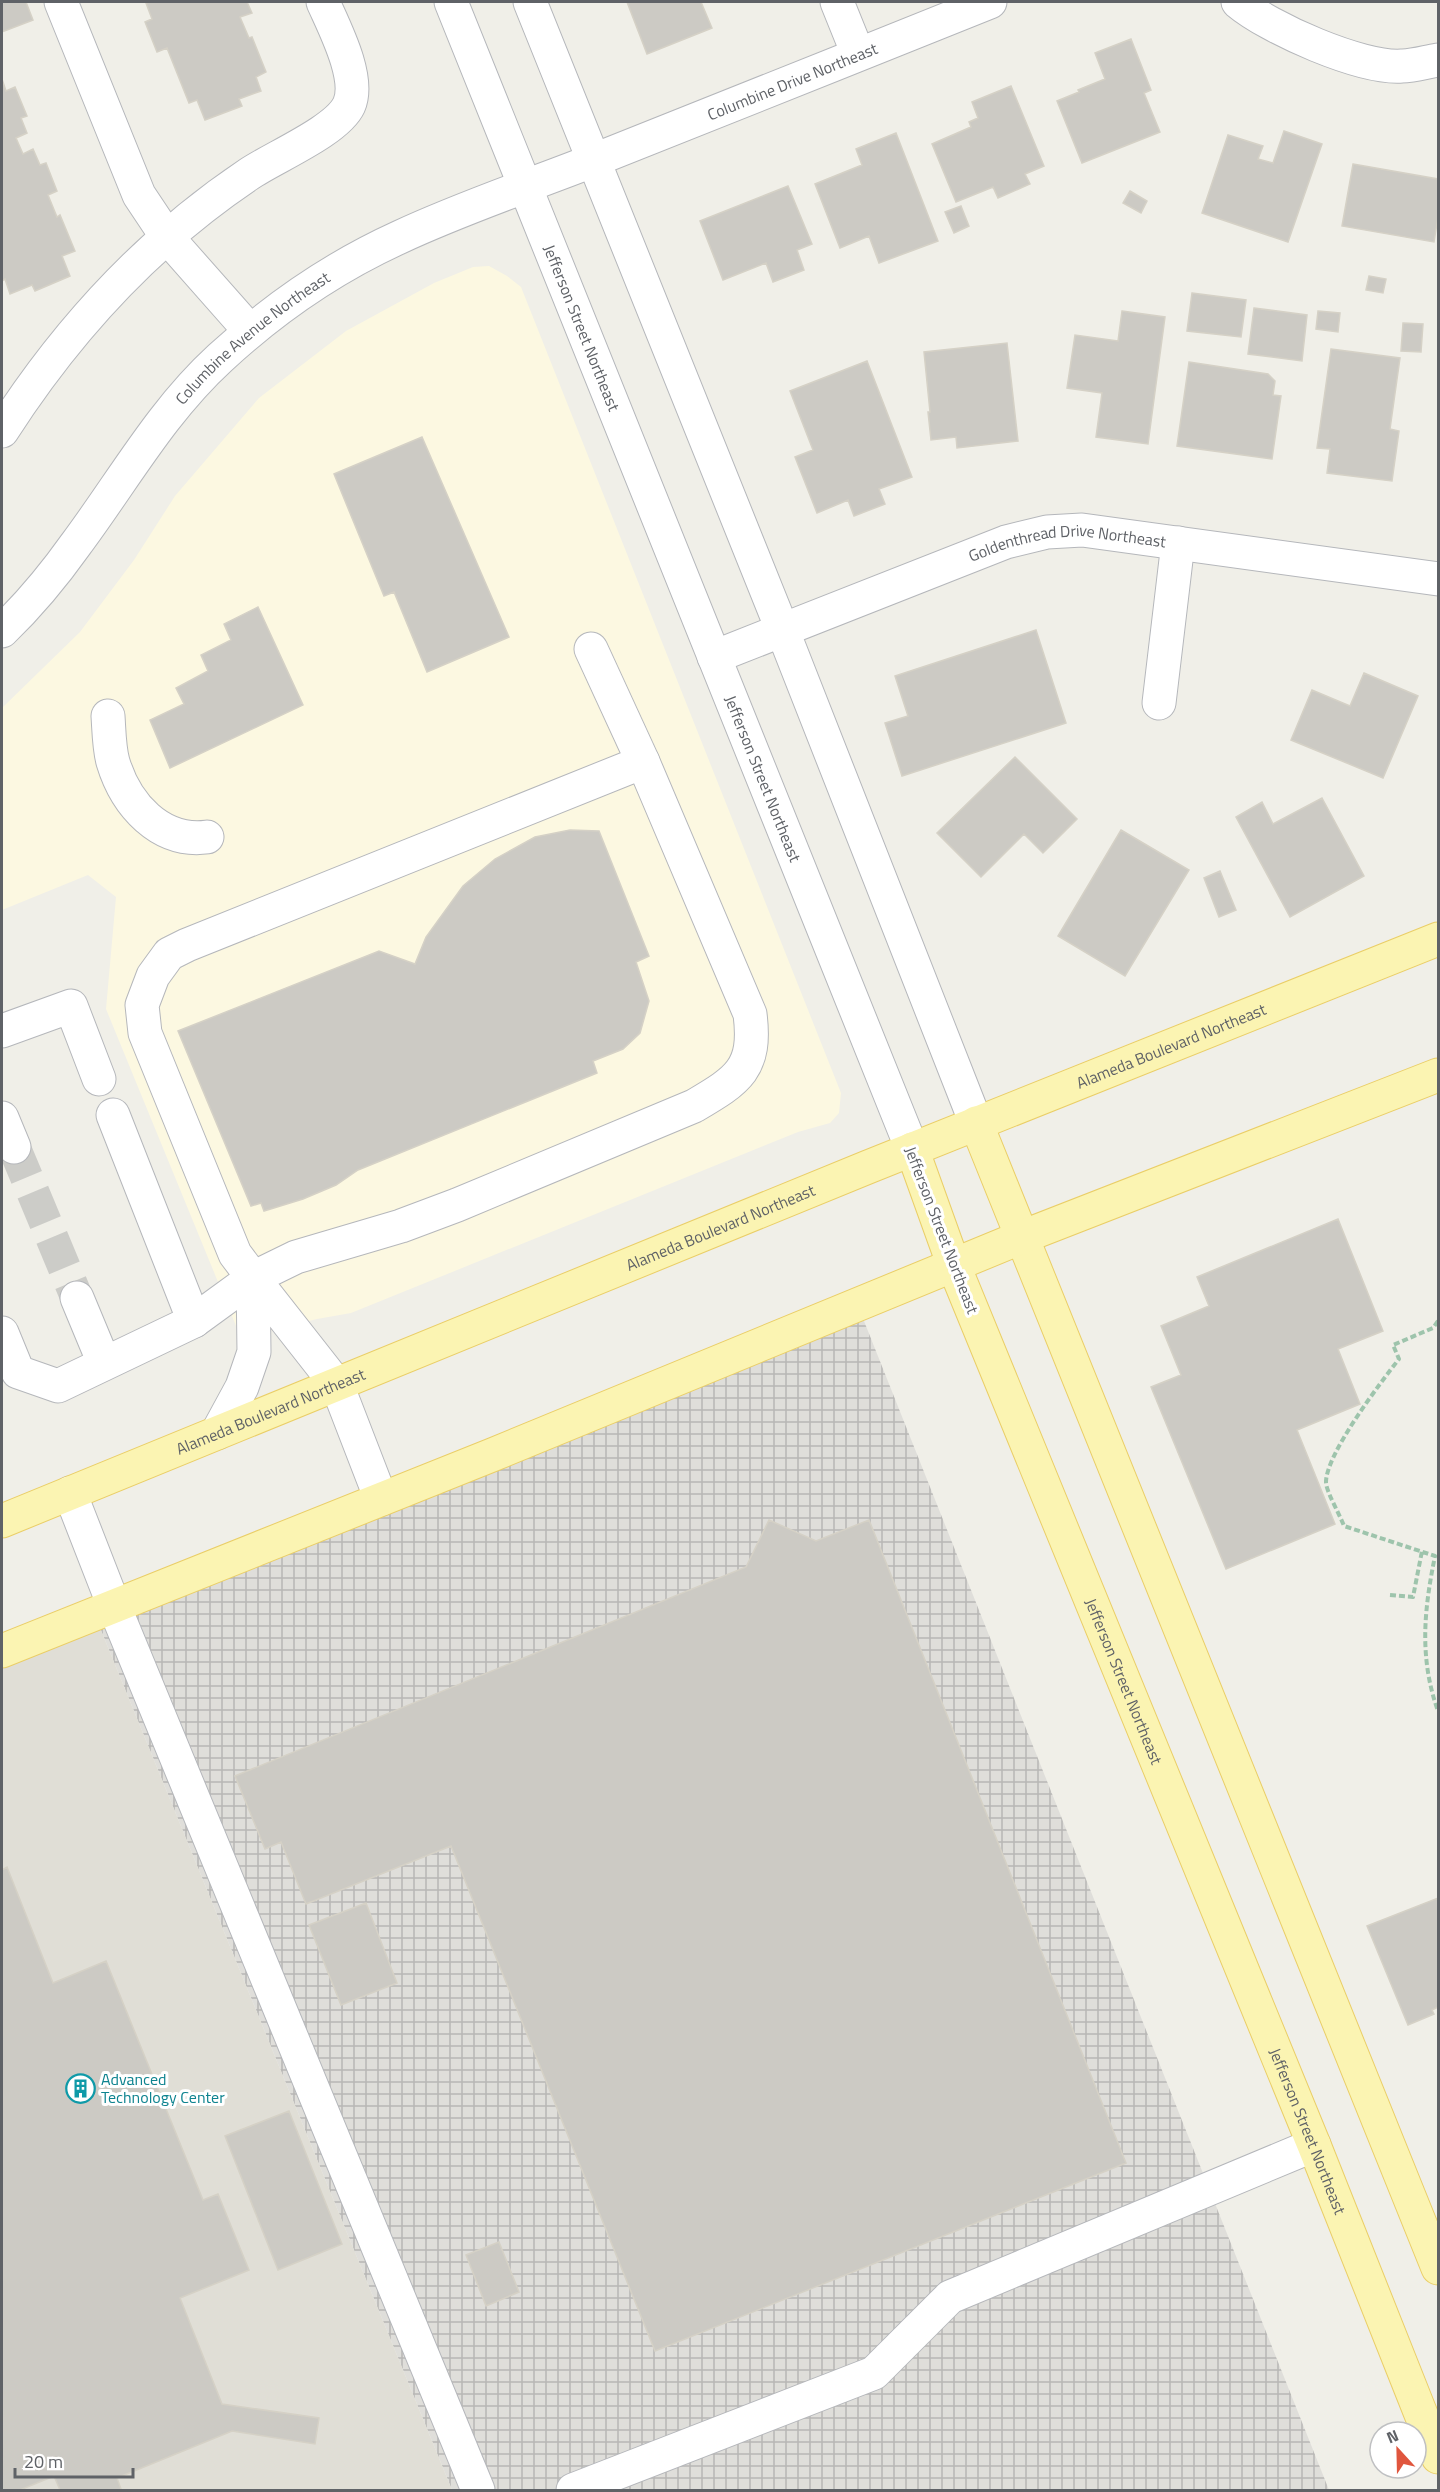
<svg xmlns="http://www.w3.org/2000/svg" width="1440" height="2492" font-family="'Titillium Web',sans-serif">
<style>
.commercial{fill:#fcf8e1}
.industrial{fill:url(#industrial-grid)}
.education{fill:#e0ded6}
.building{fill:#cccac4;stroke:#d5d1c6;stroke-width:1.5}
.lines{fill:none;stroke-linecap:round;stroke-linejoin:round}
.minor-tunnel{stroke:#ccccc8;stroke-width:33;stroke-dasharray:33 16;stroke-linecap:butt}
.minor-casing{stroke:#b5b7bb;stroke-width:35}
.major-casing{stroke:#eace67;stroke-width:35}
.path{stroke:#9ec4ac;stroke-width:4;stroke-dasharray:6 3;stroke-linecap:butt}
.minor{stroke:#fff;stroke-width:33}
.major{stroke:#fbf4b2;stroke-width:33}
.labels{text-anchor:middle;dominant-baseline:central;stroke-width:6;stroke-linejoin:round;paint-order:stroke}
.street-label{font-size:16px;fill:#5f6267;stroke:#fff}
.culture-label{font-size:16px;fill:#0d838f;stroke:#fff;text-anchor:start}
</style>
<defs>
<pattern id="industrial-grid" width="8" height="8" patternUnits="userSpaceOnUse" patternTransform="scale(1.5)"><rect width="8" height="8" fill="#dfdeda"/><path d="M0 4h8M4 0v8" fill="none" stroke="#b8b7b5"/></pattern>
</defs>
<rect width="100%" height="100%" fill="#f0efe8"/>
<path class="commercial" d="M489 266 507 276 521 287 841 1093 839 1113 830 1123 798 1132 351 1313 317 1319 241 1338 106 1009 116 897 88 875 2 910V708L80 632 134 560 175 496 259 398 346 331 434 283 473 267Z"/>
<path class="industrial" d="M860 1311 1329 2490H452L98 1623Z"/>
<path class="education" d="M98 1623 452 2490H2V1661Z"/>
<path class="building" d="M2 2H26L33 20 2 32Z
M150 2H247L252 13 240 17 249 38 252 37 266 72 256 77 261 91 239 99 242 106 205 120 197 100 189 103 167 48 157 52 145 22 152 19 146 3Z
M627 2H701L712 28 647 54Z
M1131 39 1151 90 1144 93 1160 132 1082 163 1057 101 1079 92 1078 90 1105 79 1095 53Z
M2 79 6 91 15 87 27 116 21 118 27 133 16 138 23 154 33 149 40 165 46 163 57 191 48 195 57 217 60 215 75 251 62 256 70 276 35 291 32 285 10 294 5 279 2 281Z
M1011 86 1044 166 1025 174 1030 184 998 198 993 187 956 202 932 144 971 127 969 122 978 118 972 102Z
M1284 131 1322 144 1288 242 1202 213 1228 135 1263 146 1258 159 1273 163Z
M896 133 938 241 879 263 869 236 840 248 815 184 862 165 856 149Z
M1353 164 1438 179V217L1434 242 1342 226Z
M788 186 812 244 797 250 804 270 773 282 766 263 723 280 700 221Z
M1130 191 1147 201 1141 213 1123 203Z
M961 206 969 226 954 233 945 212Z
M1369 276 1386 279 1383 293 1366 290Z
M1192 293 1246 300 1241 337 1187 331Z
M1254 308 1307 315 1302 361 1248 354Z
M1122 311 1165 317 1148 444 1096 437 1102 393 1067 388 1075 335 1118 341Z
M1318 311 1340 313 1338 332 1316 329Z
M1403 323 1423 324 1421 352 1401 351Z
M1007 343 1018 441 957 448 956 437 931 440 928 412H930L924 352Z
M1331 349 1400 358 1390 429 1399 431 1392 481 1327 473 1330 449 1317 448Z
M867 361 912 477 879 489 885 504 854 516 848 500 817 513 795 457 813 450 790 391Z
M1189 362 1268 374 1275 381 1273 395 1281 396 1272 459 1177 446Z
M422 437 509 637 427 672 394 592 384 596 334 474Z
M258 607 303 705 170 768 150 720 184 704 176 688 208 671 201 655 231 640 224 624Z
M1036 630 1066 723 902 776 885 723 908 716 895 676Z
M1364 673 1418 696 1383 778 1291 740 1312 690 1350 706Z
M1015 757 1077 819 1043 853 1024 834 981 877 937 833Z
M1322 798 1364 876 1290 917 1236 817 1262 802 1273 824Z
M570 830 599 831 649 956 636 962 649 1001 640 1033 623 1049 593 1061 597 1073 358 1170 336 1185 303 1199 264 1211 261 1203 251 1206 178 1031 379 951 415 964 426 937 463 886 495 859 535 837Z
M1121 830 1189 870 1125 976 1058 936Z
M1220 871 1236 910 1219 917 1204 878Z
M1338 1219 1383 1331 1338 1349 1360 1404 1297 1430 1335 1524 1226 1569 1151 1387 1181 1375 1161 1326 1209 1306 1197 1277Z
M769 1520 816 1541 869 1520 1126 2163 655 2351 451 1846 306 1904 281 1842 265 1849 235 1776 746 1567Z
M7 1867 53 1983 106 1961 203 2200 218 2194 249 2270 180 2298 222 2404 319 2418 315 2444 232 2431 117 2478 121 2489 118 2490H60L54 2476 20 2490H2V1870Z
M1438 1898V2007L1432 2010 1434 2014 1408 2025 1367 1926Z
M366 1903 397 1983 341 2005 309 1925Z
M289 2111 342 2244 278 2270 225 2136Z
M499 2242 519 2292 486 2306 466 2255Z"/>
<g class="lines">
<path class="minor-tunnel" d="M14 1147 77 1298"/>
<defs>
<g id="minor">
<path d="M61 2 139 195 167 237 250 331"/>
<path id="s1" d="M451 2 912 1149"/>
<path d="M530 2 782 629 976 1123"/>
<path d="M837 2 858 54"/>
<path d="M1238 2C1269 28 1361 69 1402 66 1414 66 1426 62 1438 60"/>
<path d="M2 431C67 330 149 241 249 174 274 157 337 131 349 105 361 78 334 27 323 2"/>
<path id="s2" d="M2 631C29 605 54 575 76 544 123 481 161 412 220 358 273 309 334 267 400 237 464 207 531 185 597 159 728 108 859 54 990 2"/>
<path d="M591 649 643 762"/>
<path id="s3" d="M714 657 1006 542 1047 532 1082 530 1438 579"/>
<path d="M1159 703 1178 543"/>
<path d="M108 716C109 730 109 748 113 762 126 805 160 843 207 837"/>
<path d="M2 1031 71 1006 99 1079"/>
<path d="M113 1115 194 1321"/>
<path d="M2 1118 14 1147"/>
<path d="M77 1298 104 1363"/>
<path d="M2 1333 18 1372 58 1386 194 1321 253 1278"/>
<path d="M217 1433 242 1387 254 1352 253 1278 235 1254 145 1033 142 1005 153 976 169 954 187 945 643 762 750 1014C757 1069 738 1080 694 1106L457 1205 401 1226 296 1257 253 1278 337 1385 381 1499"/>
<path d="M70 1493 114 1606 478 2490"/>
<path d="M573 2490 874 2373 950 2297 1314 2145"/>
</g>
<g id="major">
<path d="M976 1123 1438 2268"/>
<path id="s4" d="M912 1149 954 1266 1314 2145 1438 2457"/>
<path id="s5" d="M2 1521 868 1167 1438 939"/>
<path d="M2 1651 492 1455 1022 1237 1438 1075"/>
</g>
</defs>
<use href="#minor" class="minor-casing"/>
<use href="#major" class="major-casing"/>
<path class="path" d="M1438 1321 1433 1328 1393 1345 1399 1359C1381 1382 1325 1455 1326 1483 1327 1493 1340 1515 1344 1526L1435 1556C1424 1610 1419 1658 1438 1711
M1390 1595 1413 1597 1422 1551"/>
<use href="#minor" class="minor"/>
<use href="#major" class="major"/>
</g>
<defs>
<symbol id="building-ring" viewBox="-11 -11 22 22"><circle r="9.5" fill="#fff" stroke="#0f9aa8" stroke-width="1.5"/><path d="M-4-6H4V6H1V3H-1V6H-4ZM-2.5-4.3h1.7v1.8h-1.7ZM.8-4.3h1.7v1.8H.8ZM-2.5-1h1.7V.8h-1.7ZM.8-1h1.7V.8H.8Z" fill="#0f9aa8"/></symbol>
</defs>
<g fill-rule="evenodd">
<use href="#building-ring" x="64" y="2072" width="33" height="33"/>
</g>
<g class="labels">
<g class="street-label">
<text stroke="none"><textPath href="#s2" startOffset="990">Columbine Drive Northeast</textPath></text>
<text stroke="none"><textPath href="#s1" startOffset="351">Jefferson Street Northeast</textPath></text>
<text stroke="none"><textPath href="#s2" startOffset="388">Columbine Avenue Northeast</textPath></text>
<text stroke="none"><textPath href="#s3" startOffset="375">Goldenthread Drive Northeast</textPath></text>
<text stroke="none"><textPath href="#s1" startOffset="837">Jefferson Street Northeast</textPath></text>
<text stroke="none"><textPath href="#s5" startOffset="1262">Alameda Boulevard Northeast</textPath></text>
<text stroke="none"><textPath href="#s5" startOffset="776">Alameda Boulevard Northeast</textPath></text>
<text transform="translate(942 1230) rotate(69)">Jefferson Street Northeast</text>
<text stroke="none"><textPath href="#s5" startOffset="290">Alameda Boulevard Northeast</textPath></text>
<text stroke="none"><textPath href="#s4" startOffset="573">Jefferson Street Northeast</textPath></text>
<text stroke="none"><textPath href="#s4" startOffset="1059">Jefferson Street Northeast</textPath></text>
</g>
<g class="culture-label">
<text x="101" y="2079">Advanced<tspan x="101" dy="18">Technology Center</tspan></text>
</g>
</g>
<rect width="1440" height="2492" fill="none" stroke="#5f6267" stroke-width="6"/>
<g transform="translate(1398 2450) rotate(338)"><circle r="28" fill="#ffffff" stroke="#bfc0c2" stroke-width="1.5"/>
<path d="M0-4.5L10 22L0 15L-10 22Z" fill="#e0563e"/>
<text y="-9" font-size="16" font-weight="bold" text-anchor="middle" fill="#5f6267">N</text>
</g>
<path d="M15 2468v9h118v-9" fill="none" stroke="#5f6267" stroke-width="3"/>
<text x="24" y="2468" font-size="18" fill="#5f6267" stroke="#ffffff" stroke-width="4.5" paint-order="stroke">20 m</text>
</svg>
